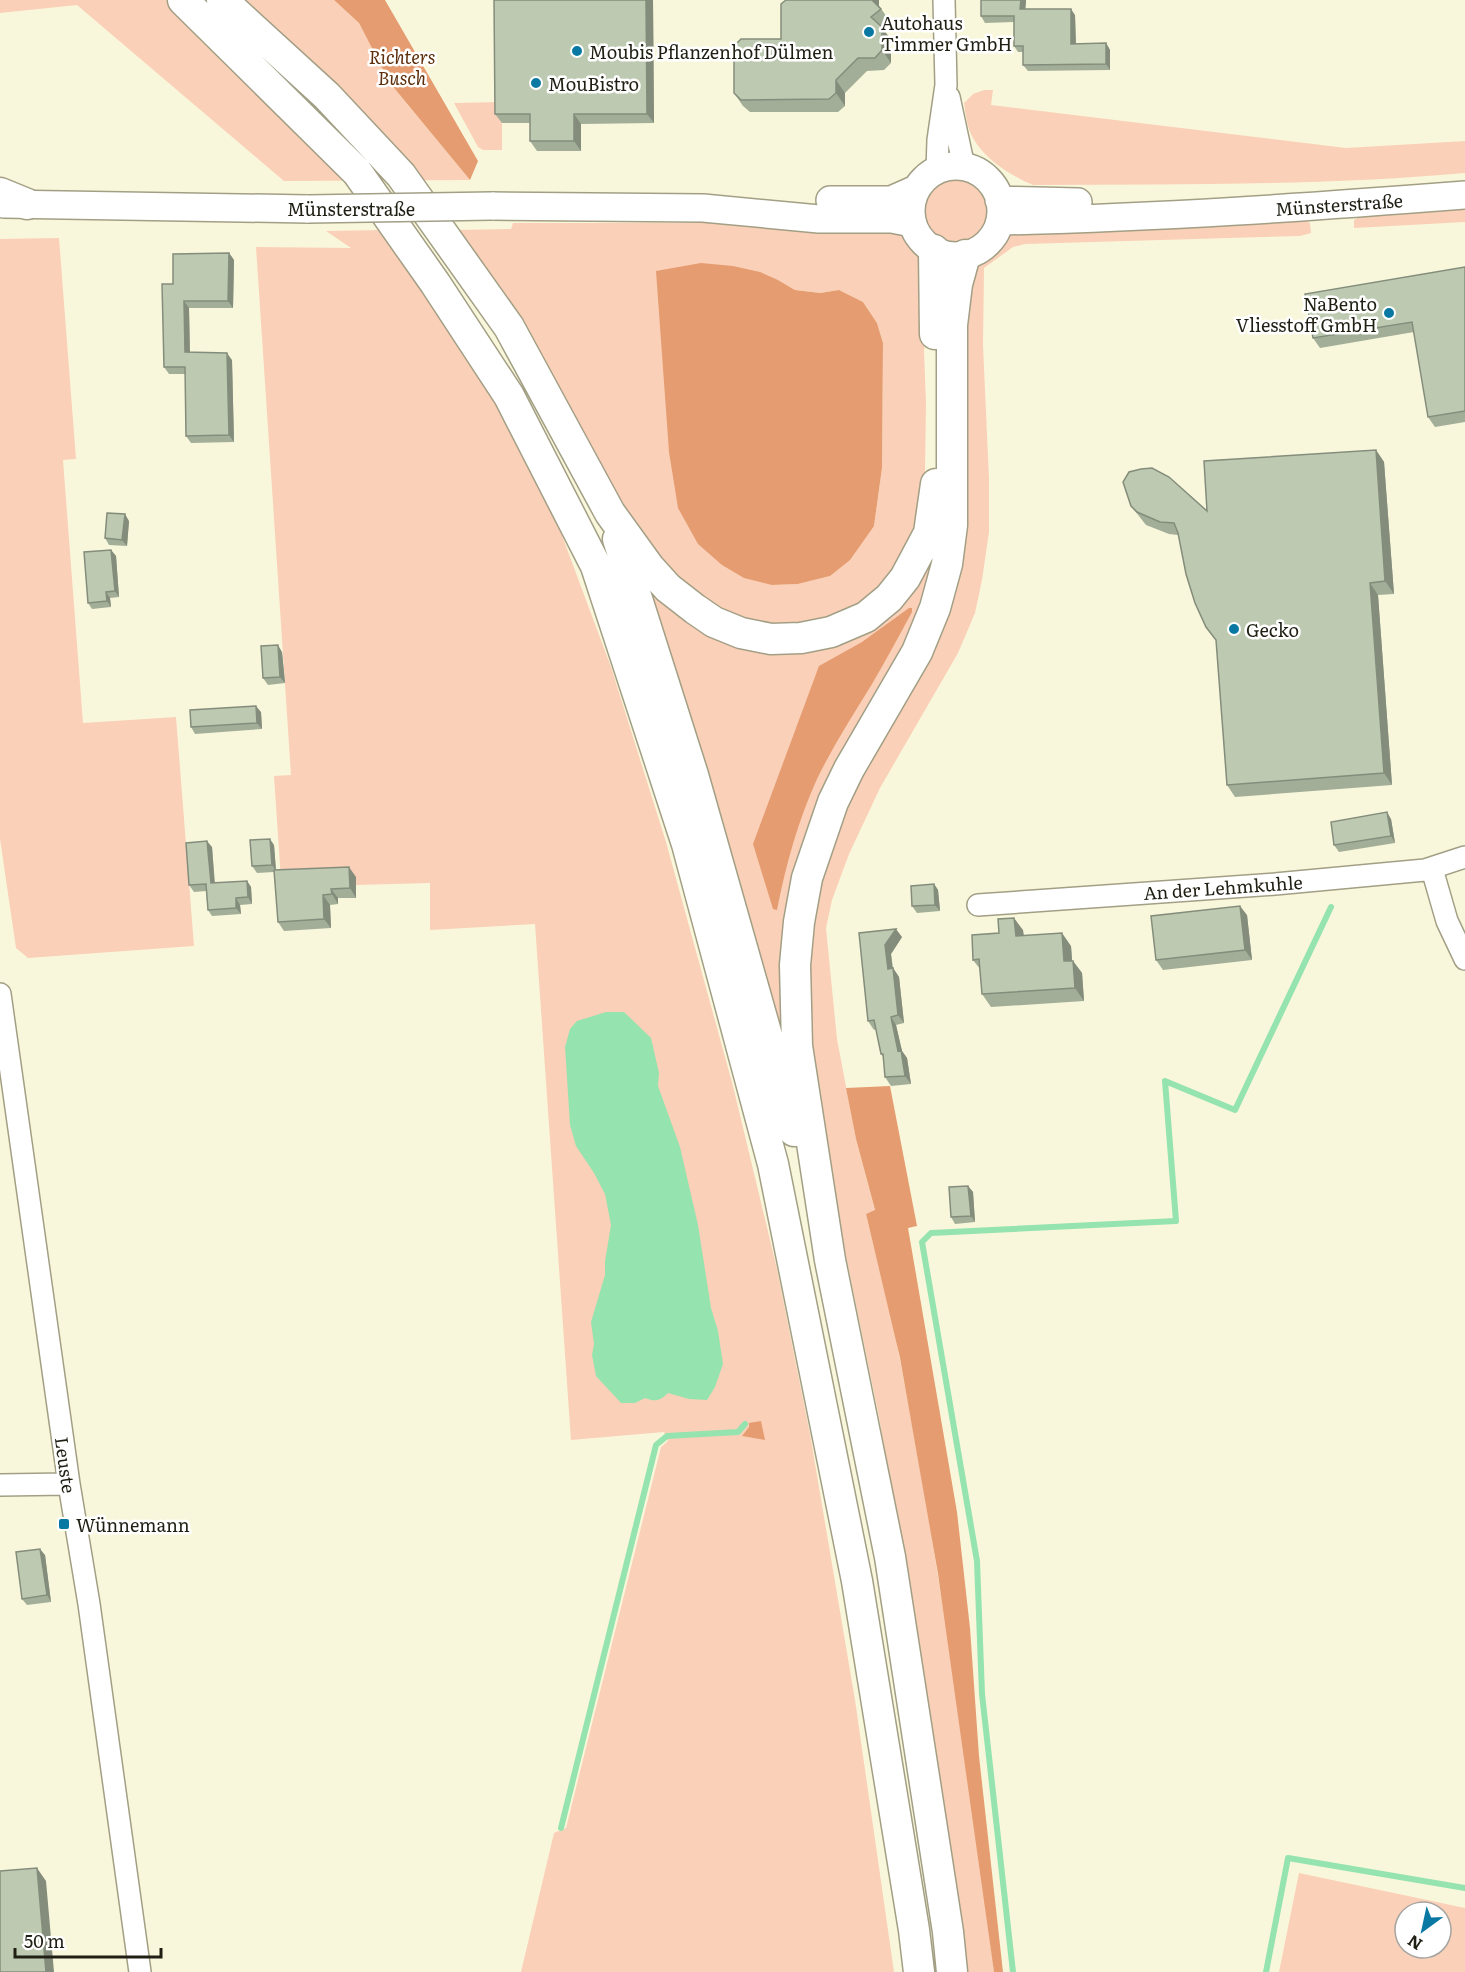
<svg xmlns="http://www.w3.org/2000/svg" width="1465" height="1972" font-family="Literata,serif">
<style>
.green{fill:#fad0b8;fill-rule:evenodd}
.forest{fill:#e59c70}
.water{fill:#95e3af}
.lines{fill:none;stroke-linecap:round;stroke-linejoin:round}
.stream{stroke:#95e3af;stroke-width:6}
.minor-casing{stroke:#a29f85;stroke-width:24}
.major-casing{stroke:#a29f85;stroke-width:30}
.highway-casing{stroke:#a29f85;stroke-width:33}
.minor{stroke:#fff;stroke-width:21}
.major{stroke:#fff;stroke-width:27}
.highway{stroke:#fff;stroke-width:30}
.major-bridge-casing{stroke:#a29f85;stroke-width:30;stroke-linecap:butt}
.major-bridge{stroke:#fff;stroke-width:27}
.wall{fill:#a3ae98}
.shaded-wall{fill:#848d7c}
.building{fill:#bdcab1;stroke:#848d7c;stroke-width:1.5}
.poi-dot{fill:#0979a3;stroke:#fff;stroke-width:2}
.labels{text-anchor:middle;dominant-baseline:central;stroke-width:5;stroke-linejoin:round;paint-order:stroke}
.poi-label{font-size:18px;fill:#201f14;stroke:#fff;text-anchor:start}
.park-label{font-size:18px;font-style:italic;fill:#5d2e0c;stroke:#fff}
.street-label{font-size:18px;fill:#201f14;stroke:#fff}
</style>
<rect width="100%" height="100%" fill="#f9f7db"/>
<path class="green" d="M0 0H334L359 23 390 83 470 180 284 181 77 5 0 13Z
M984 90H993L991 105 1346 148 1465 141V173C1321 186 1177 184 1033 185 1007 174 976 154 968 126 966 119 965 110 964 103L973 94Z
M502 102V150H483L478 147 454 103Z
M923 212a32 32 0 1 1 64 0a32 32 0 1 1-64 0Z
M1465 206V222L1354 228V220L1363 215Z
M1303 219 1310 223 1311 233 1300 236 1025 244 1013 247 984 268 983 345 989 479V532L982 580 975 613 958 653 880 788 849 854 832 900 826 928 837 1039 856 1139 875 1211 866 1214C877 1263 891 1311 900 1360 939 1563 968 1767 994 1972H965L919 1653 879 1417 818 1120 805 973 828 841 920 666 975 259 990 249 1007 233Z
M513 223H711L800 231 888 232 907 235 923 257 929 328 924 350 926 404 925 472 920 521 902 566 860 608 802 629 731 620 656 563 455 230 511 229ZM778 280 795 290 820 293 839 290 863 302 877 323 883 343 882 468 874 526 830 576 798 584 772 585Z
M384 230 476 363 551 506 611 667 666 842 733 1086 777 1269 810 1434 855 1700 894 1972H521L554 1833 566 1828 661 1447 668 1441 664 1432 571 1440 535 924 430 930V883L356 885V877L281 880 274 776 291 775 256 247 351 248 326 231Z
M59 238 76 459 63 460 83 723 176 717 194 946 28 958 16 948 0 839V239Z
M937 534 923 614 839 765 786 1047 641 572 665 596 826 641Z
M1299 1873 1465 1908V1972H1279ZM1405 1912H1441V1948H1405Z"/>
<path class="forest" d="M334 0H385L478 161 470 180 390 83 359 23Z
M701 263 733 266 760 272 778 280 795 290 820 293 839 290 863 302 877 323 883 343 882 468 874 526 850 560 830 576 798 584 772 585 744 578 722 565 698 544 678 508 669 452 656 271Z
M909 608H912V612C899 636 886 660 872 684 853 715 833 746 817 779 798 821 786 864 777 910L773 909 753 844 819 666 862 642Z
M890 1086 917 1226 908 1228 957 1512 970 1628 979 1756 1003 1972H994L938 1574 900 1358 866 1214 875 1210 856 1139 846 1088Z
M761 1421 765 1440 742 1436 749 1427V1423Z"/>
<path class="water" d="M606 1012H624L651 1038 659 1073 658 1086 680 1147 698 1225 711 1308 718 1331 723 1364 715 1387 707 1400 689 1399 668 1393C660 1401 656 1402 645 1398L635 1403H621L596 1376 592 1355 594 1344 591 1322 605 1275V1261L611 1225 605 1194 594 1173 576 1146 570 1125 565 1047 570 1029 577 1021Z"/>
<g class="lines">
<path class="stream" d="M561 1828 656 1445 667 1436 738 1432 745 1424
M1013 1972 982 1694 977 1561 922 1242 931 1233 1176 1221 1165 1081 1235 1110 1331 907
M1266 1972 1288 1858 1465 1888"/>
<defs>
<path id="minor" d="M949 97 964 167
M937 170 938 140 946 85 944 0
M1432 869 1447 921 1465 959
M978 905 1275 884 1425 870 1465 857
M0 994 69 1484 89 1604 140 1972
M0 1485 69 1484"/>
<path id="major" d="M911 211a45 45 0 1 1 90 0a45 45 0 1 1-90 0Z
M830 200H891L916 189
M999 200 1078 202
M4 204 308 209
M492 206 703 208 819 219H892L912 223
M1000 221C1155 218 1310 207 1465 195"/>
<path id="highway" d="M183 0 357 172 435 283 509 396 596 566 687 844 773 1164 857 1581 914 1930 919 1972
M222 0 327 96 401 175 509 327 610 513 649 567 668 588 695 609 714 622 741 633 771 639 801 638 831 632 866 617 889 598 905 578 929 533 936 484
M0 193 27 204
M934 250 935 334
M618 539 693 775 794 1131
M952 1972 948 1932 890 1557 830 1260 797 1046 795 965 799 922 807 878 833 802 849 769 917 652 935 608 947 564 952 525V325L957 284 965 255"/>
</defs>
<use href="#minor" class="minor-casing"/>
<use href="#major" class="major-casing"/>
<use href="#highway" class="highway-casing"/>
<use href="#minor" class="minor"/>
<use href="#major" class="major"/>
<use href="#highway" class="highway"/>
<defs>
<path id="major-bridge" d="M308 209 492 206"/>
</defs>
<use href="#major-bridge" class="major-bridge-casing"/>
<use href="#major-bridge" class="major-bridge"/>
</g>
<path class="wall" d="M494 0H653L654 123 581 124V151H537L530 141V123H502L495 114Z
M981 0H1026L1025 9 1075 15 1076 44 1106 43 1110 50V70L1028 71 1023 65V52H1018L1014 46V22L985 23 981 16Z
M879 6 890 21 882 28 891 40V63L884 70 867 71 845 93V106L838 112H750L743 106 734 93 781 39Z
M229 253 234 260 233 308H189L190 353 232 360 234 442 191 443 186 436 185 374H169L164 367 173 284Z
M1465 267V422L1435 427 1428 417 1414 332 1320 348 1313 338Z
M1376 450 1384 462 1394 594 1378 595 1392 785 1235 797 1227 785 1217 641 1206 627 1178 535 1169 534 1146 525 1131 506 1207 511Z
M129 521 127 546 109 545 105 538Z
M111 550 116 556 119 597 110 598 111 607 92 609 88 603Z
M282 652 285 683 268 685 263 678Z
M261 712 262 729 195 734 191 727Z
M1391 819 1395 843 1339 852 1334 845Z
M274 845 276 870 356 877V898H338V904L330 905 331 928 284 931 278 922 274 872 257 873 252 866Z
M212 847 215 883 247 881 251 887 252 904 240 905 241 914 212 916 208 910 206 891 194 892 189 885Z
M934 884 938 890 940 911 917 913 912 906Z
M1247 915 1252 960 1163 970 1156 960Z
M1023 930 1024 935 1071 946 1072 961H1073L1082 973 1084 1001 991 1007 982 994 980 969 973 960Z
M859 933 902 937 891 954 893 968 899 977 904 1023 896 1025 902 1051 907 1058 911 1084 891 1086 885 1077 884 1058 881 1054 876 1029 874 1030 868 1021Z
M968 1186 973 1192 975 1222 955 1224 951 1217Z
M45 1555 51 1602 27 1605 22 1599Z"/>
<path class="shaded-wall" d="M646 0H653L654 123 647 114Z
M871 0H879V10Z
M1021 0H1026L1025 16 1020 9Z
M1071 9 1075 15 1076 50 1071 44Z
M882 27 891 40V63L882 50Z
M1106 43 1110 50V70L1106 64Z
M836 80 845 93V106L836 93Z
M574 114 581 124V151L574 141Z
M229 253 234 260 233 308 228 301Z
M184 301 189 308 190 360 185 352Z
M227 353 232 360 234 442 229 435Z
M1376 450 1384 462 1394 594 1385 581Z
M125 514 129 521 127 546 122 540Z
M111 550 116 556 119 597 115 591Z
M1370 583 1378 595 1392 785 1384 773Z
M106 592 110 598 111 607 107 601Z
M278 645 282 652 285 683 280 677Z
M256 706 261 712 262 729 257 723Z
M1387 812 1391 819 1395 843 1391 836Z
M270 839 274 845 276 871 272 865Z
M207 841 212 847 215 890 211 883Z
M349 867 356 877V898L350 888Z
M247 881 251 887 252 904 248 897Z
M934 884 938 890 940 911 935 905Z
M331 889 338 898V904L332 894Z
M323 895 330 905 331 928 324 919Z
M236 898 240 905 241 914 236 908Z
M1240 906 1247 915 1252 960 1245 950Z
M1014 918 1023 930 1024 949 1016 936Z
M896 929 902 937 891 954 893 973V968L899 977 904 1023 898 1015 888 969 885 945Z
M1062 933 1071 946 1073 974 1064 961Z
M1073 961 1082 973 1084 1001 1075 988Z
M891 1017 896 1025 902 1051 907 1058 911 1084 905 1076 898 1051Z
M968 1186 973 1192 975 1222 971 1216Z
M40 1549 45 1555 51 1602 47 1595Z
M37 1868 46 1881 54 1972H46Z"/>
<path class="building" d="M494 0H646L647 114H574V141H530V114H495Z
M786 0H872L881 9 871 17 882 27V50L875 58H858L836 80V93L829 99 741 100 734 93V46L741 39H781V4Z
M981 0H1021L1020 9H1071V44L1106 43V64L1023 65V46H1014V16H981Z
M229 253 228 301H184L185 352 227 353 229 435 186 436 185 367H164L162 284H173V254Z
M1465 267V411L1428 417 1412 322 1313 338 1305 294Z
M1376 450 1385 581 1370 583 1384 773 1227 785 1216 640 1206 627 1195 603 1186 574 1178 533 1174 523 1160 522 1137 512 1131 506 1123 482 1129 472 1141 469 1152 468 1169 477 1207 511 1204 461Z
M107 513 125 514 122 540 105 538Z
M111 550 115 591 106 592 107 601 88 603 84 552Z
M278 645 280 677 263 678 261 646Z
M256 706 257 723 191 727 190 710Z
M1387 812 1391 836 1334 845 1331 822Z
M270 839 272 865 252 866 250 840Z
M207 841 211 883 247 881 248 897 236 898V908L208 910 206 884 189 885 186 843Z
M349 867 350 888 331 889 332 894 323 895 324 919 278 922 274 870Z
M934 884 935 905 912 906 911 886Z
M1240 906 1245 950 1156 960 1151 916Z
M1014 918 1016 936 1062 933 1064 961H1073L1075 988 982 994 979 959 973 960 972 935 999 933 998 919Z
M896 929 885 945 888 969 893 968 898 1015 891 1017 898 1051 901 1050 905 1076 885 1077 883 1054H881L874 1020 868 1021 859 933Z
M968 1186 971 1216 951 1217 949 1187Z
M40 1549 47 1595 22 1599 16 1552Z
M37 1868 46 1972H0V1871Z"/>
<g class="poi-dot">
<circle cx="869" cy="32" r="6"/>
<circle cx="577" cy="51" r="6"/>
<circle cx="536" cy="83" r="6"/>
<circle cx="1389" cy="313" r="6"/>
<circle cx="1234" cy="629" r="6"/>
<rect x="58" y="1518" width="12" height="12" rx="3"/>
</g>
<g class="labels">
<g class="poi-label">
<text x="881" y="22">Autohaus<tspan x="881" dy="21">Timmer GmbH</tspan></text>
<text x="589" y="51">Moubis Pflanzenhof Dülmen</text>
<text x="548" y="83">MouBistro</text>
<text x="1377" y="303" text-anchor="end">NaBento<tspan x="1377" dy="21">Vliesstoff GmbH</tspan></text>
<text x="1246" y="629">Gecko</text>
<text x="76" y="1524">Wünnemann</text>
</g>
<g class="park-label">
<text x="402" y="56">Richters<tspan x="402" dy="21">Busch</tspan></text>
</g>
<g class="street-label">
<text transform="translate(1339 204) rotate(-4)">Münsterstraße</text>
<text x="351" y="208">Münsterstraße</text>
<text transform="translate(1223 887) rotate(-4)">An der Lehmkuhle</text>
<text transform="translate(66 1465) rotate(82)">Leuste</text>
</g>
</g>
<g transform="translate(1423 1930) rotate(213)"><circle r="28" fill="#ffffff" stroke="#a6a5a1" stroke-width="1.5"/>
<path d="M0-4.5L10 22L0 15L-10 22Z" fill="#0979a3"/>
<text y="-9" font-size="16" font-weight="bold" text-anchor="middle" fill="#201f14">N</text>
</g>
<path d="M15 1948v9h146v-9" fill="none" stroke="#201f14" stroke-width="3"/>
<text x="24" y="1948" font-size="18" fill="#201f14" stroke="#ffffff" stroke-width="4.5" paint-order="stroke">50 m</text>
</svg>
